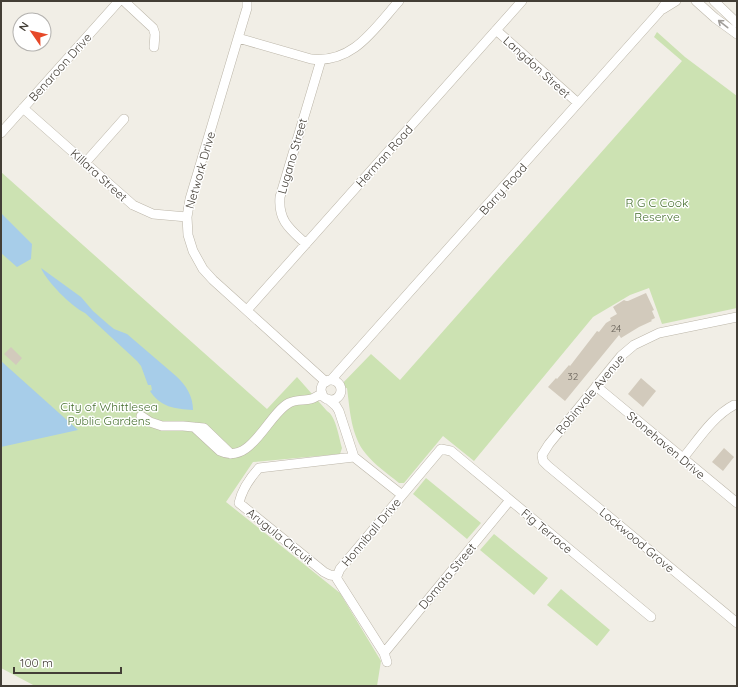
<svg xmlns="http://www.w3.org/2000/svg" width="738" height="687" font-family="Quicksand,sans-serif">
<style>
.green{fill:#cce2b2}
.water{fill:#a7cde9}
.building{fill:#d2cabc}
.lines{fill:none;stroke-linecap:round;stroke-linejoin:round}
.minor-casing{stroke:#bcb6a9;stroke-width:10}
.minor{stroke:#fff;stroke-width:9}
.oneway{stroke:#a19e9a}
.labels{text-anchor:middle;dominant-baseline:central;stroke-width:3;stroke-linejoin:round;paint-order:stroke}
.number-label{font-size:10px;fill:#676158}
.street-label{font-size:12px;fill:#433e36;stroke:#fff}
.park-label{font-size:12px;fill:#466f2f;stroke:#fff}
</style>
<rect width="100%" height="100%" fill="#f1eee6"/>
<path class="green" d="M657 32 685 57 737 96V308L662 324 649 288 630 295 593 317 474 461 443 436 404 483H399C388 474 375 465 366 454 351 436 350 411 347 388L337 389 371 354 400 380 682 61 654 37Z
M1 172 267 409 297 377 327 411C336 416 339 438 342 448L340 454 253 462 226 502 340 593 381 661 377 686H35L1 668Z
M426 478 481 523 467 539 413 494Z
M494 534 548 578 534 595 480 550Z
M561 589 610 630 597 646 547 605Z"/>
<path class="water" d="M1 213 32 244 31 259 17 267 1 253Z
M41 268 81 297 93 311 109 325 114 329 127 334 176 376C186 385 193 396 193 410 175 409 160 407 150 391L152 390 151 385H148L141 366 137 361 85 313C71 306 47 282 41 268Z
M1 361 78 430 1 447Z"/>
<path class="building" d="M646 293 654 310 652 311 655 318 651 320 652 321 639 327 621 338 619 335 565 401 548 387 556 378 557 379 569 365 570 366 597 331 599 332 606 323 611 320 610 318 617 314 613 307 624 300 626 301H628Z
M11 347 22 358 16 365 4 354Z
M641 378 656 391 643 407 628 394Z
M724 448 734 457 723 471 712 462Z"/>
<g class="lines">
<defs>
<path id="minor" d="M124 1 153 28 155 34 154 47
M247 1V8L238 38 190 199 187 217 188 235 193 251 203 269 213 280 326 382
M696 1 715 18 737 34
M714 1 737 23
M663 9 676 1
M496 30 578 103
M238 38 311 59C353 64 374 29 399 1
M23 108 133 205 153 214 187 217
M1 133 119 1
M85 163 124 119
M306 244C290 229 278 221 280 197L321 60
M247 310 522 1
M737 317 659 333 634 345 621 356 549 444 542 455 543 461 548 466 737 623
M331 380 661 10 667 1
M321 390a10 10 0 1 1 20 0a10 10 0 1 1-20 0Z
M596 386 737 503
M328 399 336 406 339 411 354 457 402 495
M141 416 150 422 162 426H183L204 428 231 454
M194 427 220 451C251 466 267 415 289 403 296 399 304 401 311 399 315 398 319 395 322 393
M683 458C698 440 713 416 734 405
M337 576 330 575 324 572 239 503C242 489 249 479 259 468L354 457
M384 653 510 500
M387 662 384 653 337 579V576L340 569 441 449 451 451 651 617"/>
</defs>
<use href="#minor" class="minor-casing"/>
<use href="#minor" class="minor"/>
</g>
<defs><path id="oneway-shaft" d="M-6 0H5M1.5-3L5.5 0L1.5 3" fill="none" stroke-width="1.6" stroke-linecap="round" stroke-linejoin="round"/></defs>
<use class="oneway" href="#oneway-shaft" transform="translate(723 24) rotate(-142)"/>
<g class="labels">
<g class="number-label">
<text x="616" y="328">24</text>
<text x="573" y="376">32</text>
</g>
<g class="street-label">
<text transform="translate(60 67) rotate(-48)">Benaroon Drive</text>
<text transform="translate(537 67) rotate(42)">Langdon Street</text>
<text transform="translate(292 156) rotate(-74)">Lugano Street</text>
<text transform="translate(384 156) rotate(-48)">Herman Road</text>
<text transform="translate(200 170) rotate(-74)">Network Drive</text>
<text transform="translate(99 175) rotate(42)">Killara Street</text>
<text transform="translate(503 189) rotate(-48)">Barry Road</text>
<text transform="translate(590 394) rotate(-50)">Robinvale Avenue</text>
<text transform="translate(666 445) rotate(40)">Stonehaven Drive</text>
<text transform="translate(547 531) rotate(40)">Fig Terrace</text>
<text transform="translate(371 532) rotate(-50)">Honniball Drive</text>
<text transform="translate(280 536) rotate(39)">Arugula Circuit</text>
<text transform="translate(637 540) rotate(40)">Lockwood Grove</text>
<text transform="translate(447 576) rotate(-50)">Domata Street</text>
</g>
<g class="park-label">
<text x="657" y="202">R G C Cook<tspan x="657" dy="14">Reserve</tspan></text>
<text x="109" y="406">City of Whittlesea<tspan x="109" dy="14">Public Gardens</tspan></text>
</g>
</g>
<rect width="738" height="687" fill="none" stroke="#433e36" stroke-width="4"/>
<g transform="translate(32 32) rotate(304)"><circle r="19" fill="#ffffff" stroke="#b4b2af"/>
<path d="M0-3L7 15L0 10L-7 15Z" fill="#e64828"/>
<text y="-6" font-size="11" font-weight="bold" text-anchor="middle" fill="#433e36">N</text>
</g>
<path d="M14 667v6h107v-6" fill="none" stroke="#433e36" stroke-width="2"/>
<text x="20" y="667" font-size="12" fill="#433e36" stroke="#ffffff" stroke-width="3" paint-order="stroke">100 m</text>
</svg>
